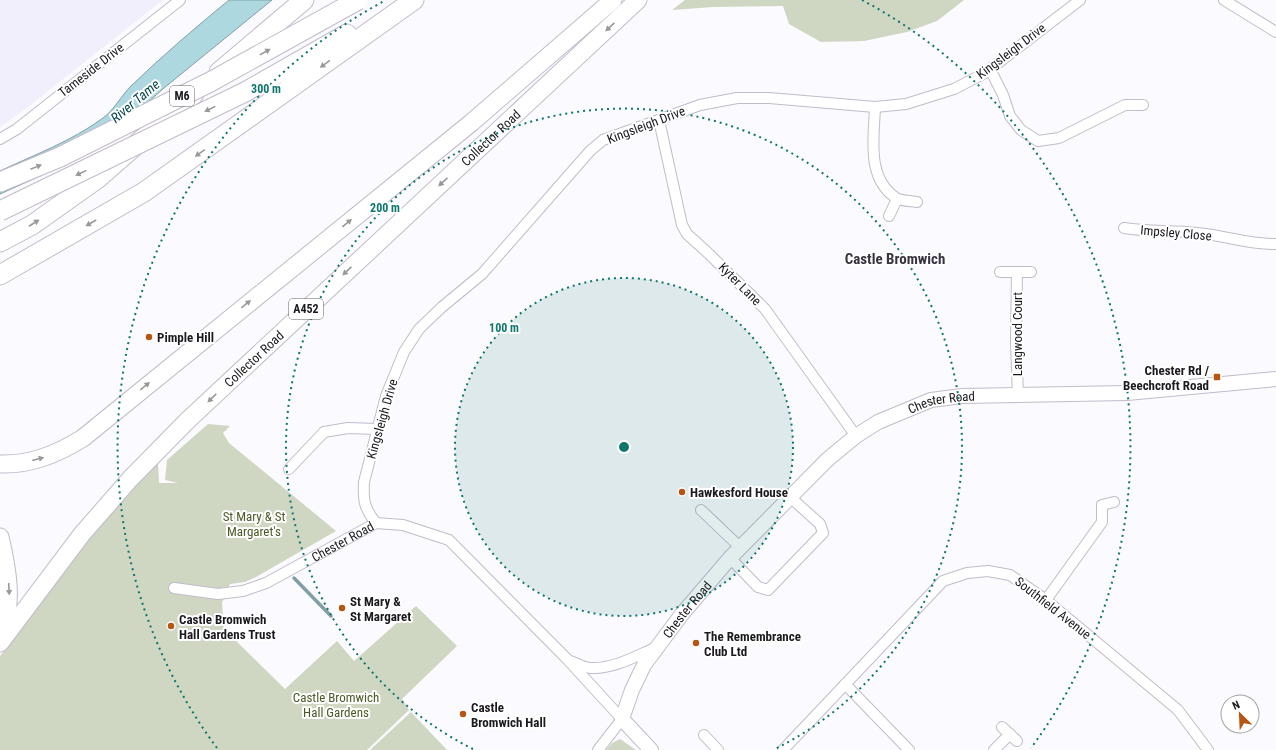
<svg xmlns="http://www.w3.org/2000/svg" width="1276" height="750" font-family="'Roboto Condensed',sans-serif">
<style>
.industrial{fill:#f2effc}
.green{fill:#cfd6c2}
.water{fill:#add8e0;stroke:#829fa6}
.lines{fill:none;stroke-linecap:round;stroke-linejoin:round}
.stream{stroke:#829fa6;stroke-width:3.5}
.minor-casing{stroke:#c2bbcc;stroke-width:12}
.secondary-casing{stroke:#c2bbcc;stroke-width:16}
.trunk-casing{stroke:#c2bbcc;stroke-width:19}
.motorway-casing{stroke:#c2bbcc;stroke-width:21}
.minor{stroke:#fff;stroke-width:10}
.secondary{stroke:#fff;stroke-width:14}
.trunk{stroke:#fff;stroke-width:17}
.motorway{stroke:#fff;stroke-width:19}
.motorway-bridge-casing{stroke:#c2bbcc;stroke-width:21;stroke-linecap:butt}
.motorway-bridge{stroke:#fff;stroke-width:19}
.oneway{fill:#99989a}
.ring{fill:none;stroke:#0f766e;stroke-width:2;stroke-dasharray:2 4}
.poi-dot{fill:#b75613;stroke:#fff;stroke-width:1.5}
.labels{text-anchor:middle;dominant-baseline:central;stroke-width:4;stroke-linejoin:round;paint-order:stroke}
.shield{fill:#fff;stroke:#605e62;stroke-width:1}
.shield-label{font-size:12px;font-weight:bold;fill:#1c191f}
.street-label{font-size:13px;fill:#1c191f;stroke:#fff}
.poi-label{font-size:13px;font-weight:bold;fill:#1c191f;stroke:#fff;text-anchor:start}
.park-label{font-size:13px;fill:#4b5927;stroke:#fff}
.water-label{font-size:14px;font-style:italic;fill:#064751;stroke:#fff}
.quarter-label{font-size:15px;font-weight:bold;fill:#3a3442;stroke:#fff}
.centre{fill:#0f766e;stroke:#fff;stroke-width:2}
.ring-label{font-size:12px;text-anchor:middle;font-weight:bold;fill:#0f766e;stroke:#fff;stroke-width:4;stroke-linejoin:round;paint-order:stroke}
</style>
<rect width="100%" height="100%" fill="#fbfafe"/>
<path class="industrial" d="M0 0H163L28 107 0 127Z"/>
<path class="green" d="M685 0H964L937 21 907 32 864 41 821 42 789 24 783 6 713 7 672 10Z
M208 424 230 426 223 433 229 443 336 531 256 577 245 582 230 584 222 603 224 629 285 689 337 641 354 661 416 606 457 646 402 699 409 710 367 750H0V656L110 510 158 462 159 483H178L165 480 167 460Z
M411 712 447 750H370Z
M620 739 636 750H606L612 743Z"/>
<path class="water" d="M229 0H272L164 88 104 141 40 176 0 194V171C34 155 72 141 103 118 114 110 121 96 131 86 162 56 195 28 229 0Z"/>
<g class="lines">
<path class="stream" d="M294 578 331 616"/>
<defs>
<g id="minor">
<path d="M1224 0 1276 32"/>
<path d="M990 69 1003 95 1010 116 1021 130 1038 141 1059 138 1125 105H1143"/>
<path d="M875 107C874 137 866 178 896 198 901 201 911 201 917 202"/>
<path d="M659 120 682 225 687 234 708 253 765 309 856 436"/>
<path d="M0 139 17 129 180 0"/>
<path d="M889 216 897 199"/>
<path d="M1124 228C1149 232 1173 230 1197 233 1224 235 1249 245 1276 244"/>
<path d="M1000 272H1031"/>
<path d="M1017 272 1016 342 1018 396"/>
<path d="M289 469 324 432 348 428 377 429"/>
<path d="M701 510 741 548"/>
<path d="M376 523C364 508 363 500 364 482L386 396 404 352 419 329 442 307 482 274 590 151 603 140 700 105 737 98H769L875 107 906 104 954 89 985 73 1080 0"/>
<path d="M730 558 758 587 768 590 823 533 820 524 790 497"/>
<path id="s1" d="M174 588 218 594 243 591 266 583 376 523 403 525 449 540 568 660 622 719 598 750"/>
<path d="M1046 600 1102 522V505L1114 502"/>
<path d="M570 661C576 663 584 668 591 668 614 669 636 656 657 647"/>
<path d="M845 684 909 750"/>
<path d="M1002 727 1017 741"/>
<path d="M704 735 718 750"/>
<path d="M783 750 943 581 967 573 988 571 1010 575 1046 600 1178 710 1208 750"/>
<path d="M994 750 1010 734"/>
</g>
<g id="secondary">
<path id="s2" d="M651 750 622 719 632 690 644 665 682 614 730 558 828 459 856 436 878 422 931 400 962 396 1127 393 1276 379"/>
</g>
<g id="trunk">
<path d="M0 464C31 465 57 454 83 438L471 123 613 0"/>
<path d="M0 537C8 571 13 601 2 635"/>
<path id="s3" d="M0 643 82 534 130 479 188 420 638 0"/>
</g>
<path id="motorway" d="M219 72 304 0
M245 92 347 34
M0 242 32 225 97 179 194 94
M0 275 144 192 414 0"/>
</defs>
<use href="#minor" class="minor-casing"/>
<use href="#secondary" class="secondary-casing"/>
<use href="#trunk" class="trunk-casing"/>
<use href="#motorway" class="motorway-casing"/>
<use href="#minor" class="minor"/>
<use href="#secondary" class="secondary"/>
<use href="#trunk" class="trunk"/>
<use href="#motorway" class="motorway"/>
<defs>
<path id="motorway-bridge" d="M0 182 60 157 212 81 358 0
M0 211 245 92"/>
</defs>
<use href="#motorway-bridge" class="motorway-bridge-casing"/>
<use href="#motorway-bridge" class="motorway-bridge"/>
</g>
<defs><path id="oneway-solid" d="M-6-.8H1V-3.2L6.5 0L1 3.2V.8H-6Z"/></defs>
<g class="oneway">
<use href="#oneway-solid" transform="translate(610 27) rotate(137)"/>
<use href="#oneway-solid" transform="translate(265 52) rotate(-29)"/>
<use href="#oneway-solid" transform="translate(325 64) rotate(144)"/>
<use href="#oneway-solid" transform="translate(210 109) rotate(154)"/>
<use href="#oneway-solid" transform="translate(200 153) rotate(145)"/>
<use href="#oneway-solid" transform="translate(36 167) rotate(-22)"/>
<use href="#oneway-solid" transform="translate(81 173) rotate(154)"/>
<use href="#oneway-solid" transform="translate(443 182) rotate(137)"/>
<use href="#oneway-solid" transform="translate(34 223) rotate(-33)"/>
<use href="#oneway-solid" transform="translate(91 223) rotate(150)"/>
<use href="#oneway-solid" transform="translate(347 223) rotate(-39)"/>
<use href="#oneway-solid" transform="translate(347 271) rotate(137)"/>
<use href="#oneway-solid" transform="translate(246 304) rotate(-39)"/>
<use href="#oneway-solid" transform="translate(145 386) rotate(-39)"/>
<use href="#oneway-solid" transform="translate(212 398) rotate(136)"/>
<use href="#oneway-solid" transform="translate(38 459) rotate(-15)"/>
<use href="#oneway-solid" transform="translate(9 589) rotate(87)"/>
</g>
<circle cx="624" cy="447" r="169" fill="#0f766e" fill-opacity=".12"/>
<g class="ring">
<circle cx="624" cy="447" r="169"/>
<path d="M473 749A338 338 0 1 1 775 749"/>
<path d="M217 748A506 506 0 0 1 386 0M862 0A506 506 0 0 1 1031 748"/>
</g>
<g class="poi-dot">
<circle cx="149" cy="337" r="4"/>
<rect x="1213" y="373" width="8" height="8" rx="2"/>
<circle cx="682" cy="492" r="4"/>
<circle cx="342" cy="608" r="4"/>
<circle cx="171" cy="626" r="4"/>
<circle cx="696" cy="643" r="4"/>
<circle cx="463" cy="714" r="4"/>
</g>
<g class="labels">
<g class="shield">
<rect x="170" y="86" width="24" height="20" rx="3"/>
<rect x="289" y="299" width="34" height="20" rx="3"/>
</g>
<g class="shield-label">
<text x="182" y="96">M6</text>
<text x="306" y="309">A452</text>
</g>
<g class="street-label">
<text transform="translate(1011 51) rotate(-37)">Kingsleigh Drive</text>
<text transform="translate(91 70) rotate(-38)">Tameside Drive</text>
<text transform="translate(646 125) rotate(-21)">Kingsleigh Drive</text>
<text stroke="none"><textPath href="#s3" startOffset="706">Collector Road</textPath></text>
<text transform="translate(1176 233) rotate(5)">Impsley Close</text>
<text transform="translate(740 284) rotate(45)">Kyter Lane</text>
<text transform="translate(1017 334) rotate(-90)">Langwood Court</text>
<text stroke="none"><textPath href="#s3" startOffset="382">Collector Road</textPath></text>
<text stroke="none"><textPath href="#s2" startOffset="507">Chester Road</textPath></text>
<text transform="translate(382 419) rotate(-74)">Kingsleigh Drive</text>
<text stroke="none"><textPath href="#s1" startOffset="181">Chester Road</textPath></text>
<text transform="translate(1053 608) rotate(38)">Southfield Avenue</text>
<text stroke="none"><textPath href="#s2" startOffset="171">Chester Road</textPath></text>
</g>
<g class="poi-label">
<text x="157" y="337">Pimple Hill</text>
<text x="1209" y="370" text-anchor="end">Chester Rd /<tspan x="1209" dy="15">Beechcroft Road</tspan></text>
<text x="690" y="492">Hawkesford House</text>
<text x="350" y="601">St Mary &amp;<tspan x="350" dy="15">St Margaret</tspan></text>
<text x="179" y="619">Castle Bromwich<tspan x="179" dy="15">Hall Gardens Trust</tspan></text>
<text x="704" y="636">The Remembrance<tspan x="704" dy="15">Club Ltd</tspan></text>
<text x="471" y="707">Castle<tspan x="471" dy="15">Bromwich Hall</tspan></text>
</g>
<g class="park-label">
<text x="254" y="516">St Mary &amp; St<tspan x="254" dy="15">Margaret's</tspan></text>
<text x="336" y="697">Castle Bromwich<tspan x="336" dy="15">Hall Gardens</tspan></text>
</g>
<g class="water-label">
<text transform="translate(135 101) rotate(-40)">River Tame</text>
</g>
<g class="quarter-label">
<text x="895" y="259">Castle Bromwich</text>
</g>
</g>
<circle cx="624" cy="447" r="6" class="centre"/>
<g class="ring-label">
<text x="266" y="93">300 m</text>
<text x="385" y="212">200 m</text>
<text x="504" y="332">100 m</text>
</g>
<g transform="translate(1240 714) rotate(336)"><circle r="19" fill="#ffffff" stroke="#a4a3a5"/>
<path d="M0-3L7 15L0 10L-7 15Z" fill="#b75613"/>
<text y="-6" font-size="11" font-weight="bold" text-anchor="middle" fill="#1c191f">N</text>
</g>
</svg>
